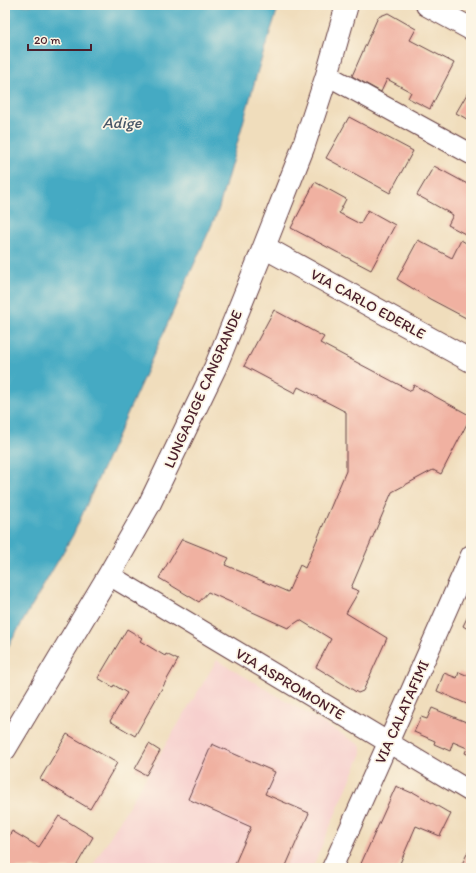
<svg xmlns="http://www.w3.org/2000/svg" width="476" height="873" font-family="Itim,sans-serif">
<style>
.built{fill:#f7d0ce}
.water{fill:#44aac3;stroke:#476477}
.building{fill:#f0b1a1}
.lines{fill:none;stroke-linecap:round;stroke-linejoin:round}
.minor-casing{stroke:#633c41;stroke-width:22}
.tertiary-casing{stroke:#633c41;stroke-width:24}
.minor{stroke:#fff;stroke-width:20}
.tertiary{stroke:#fff;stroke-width:22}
.labels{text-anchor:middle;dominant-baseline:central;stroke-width:3.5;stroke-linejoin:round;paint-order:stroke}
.street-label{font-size:15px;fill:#4a1f2b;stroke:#fcf5e5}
.water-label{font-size:16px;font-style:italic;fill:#485768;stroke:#fcf5e5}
</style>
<rect width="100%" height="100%" fill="#fcf5e5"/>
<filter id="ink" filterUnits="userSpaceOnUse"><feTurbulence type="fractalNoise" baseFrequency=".025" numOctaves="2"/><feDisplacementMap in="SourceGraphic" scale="8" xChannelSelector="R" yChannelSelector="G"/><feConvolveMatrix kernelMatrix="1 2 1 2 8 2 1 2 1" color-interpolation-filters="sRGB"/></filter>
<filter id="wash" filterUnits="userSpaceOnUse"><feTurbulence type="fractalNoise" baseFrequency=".012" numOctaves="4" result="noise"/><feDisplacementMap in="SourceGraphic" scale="16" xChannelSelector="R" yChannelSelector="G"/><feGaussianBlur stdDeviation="0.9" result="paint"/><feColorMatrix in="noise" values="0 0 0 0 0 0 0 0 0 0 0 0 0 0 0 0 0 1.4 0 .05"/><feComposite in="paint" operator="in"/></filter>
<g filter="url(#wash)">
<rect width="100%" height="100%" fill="#f0ddbc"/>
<path class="built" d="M217 660 360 745 362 753 312 868H91Z"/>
<path class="water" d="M5 5H279L258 70 218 211 73 535 5 652Z"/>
<g id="blocks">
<path class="building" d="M388 13 416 29 410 40 454 63 430 109 408 98 411 92 387 79 381 92 352 76 378 17Z
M471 87V113L467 119 456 113Z
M349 117 413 151 390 193 326 158Z
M434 166 471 186V233L469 236 448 225 453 215 417 195Z
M315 182 346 199 339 213 360 224 368 210 395 225 371 270 291 228Z
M418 240 452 258 461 240 471 246V309L466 318 430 299 397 279Z
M274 310 324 337 320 343 411 391 414 385 471 416 441 474 433 470 392 492 351 588 359 591 346 613 387 638 363 691 358 693 316 667 331 639 300 620 288 628 208 592 199 602 159 578 182 539 229 558 225 565 288 592 300 565 305 568 346 471V412L298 387 295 393 244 366Z
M471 610V631L463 626Z
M127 629 142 638 140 641 165 656 166 654 178 660 135 736 110 721 127 693 114 685 113 687 98 678Z
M459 672 471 677V700L469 705 437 691 444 673 457 678Z
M432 708 471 724V756L465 753 467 748 453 742 450 751 434 744 435 741 414 732 421 717 427 719Z
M67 734 117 763 90 809 40 779Z
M149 744 160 751 146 775 135 769Z
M212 744 275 772 265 794 309 813 285 868H233L251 827 188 799Z
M396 786 412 793 413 792 451 814 440 836 416 826 398 868H359Z
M59 816 93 837 75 868H5V843L12 831 39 847Z
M471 846V868H460Z"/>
</g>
</g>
<g filter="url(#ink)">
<use href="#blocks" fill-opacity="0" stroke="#633c41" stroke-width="1"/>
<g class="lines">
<defs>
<path id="minor" d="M327 75 471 154
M109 575 471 792
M332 868 388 743 471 555"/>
<path id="tertiary" d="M427 5 471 29
M264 247 471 361
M5 749 109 575 149 505 215 368 264 247 303 148 327 75 347 5"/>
</defs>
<use href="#minor" class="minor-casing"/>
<use href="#tertiary" class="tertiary-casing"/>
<use href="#minor" class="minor"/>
<use href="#tertiary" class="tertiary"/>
</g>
</g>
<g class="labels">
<g class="street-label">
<text transform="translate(368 304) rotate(29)">VIA CARLO EDERLE</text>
<text transform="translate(203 389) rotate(-66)">LUNGADIGE CANGRANDE</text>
<text transform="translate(290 684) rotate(31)">VIA ASPROMONTE</text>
<text transform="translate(402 712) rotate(-66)">VIA CALATAFIMI</text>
</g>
<g class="water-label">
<text x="122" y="122">Adige</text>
</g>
</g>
<rect width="476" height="873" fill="none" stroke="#fcf5e5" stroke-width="20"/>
<path d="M28 44v6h63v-6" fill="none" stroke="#4a1f2b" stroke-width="2"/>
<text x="34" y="44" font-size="12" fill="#4a1f2b" stroke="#fcf5e5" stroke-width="3" paint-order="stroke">20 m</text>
</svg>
